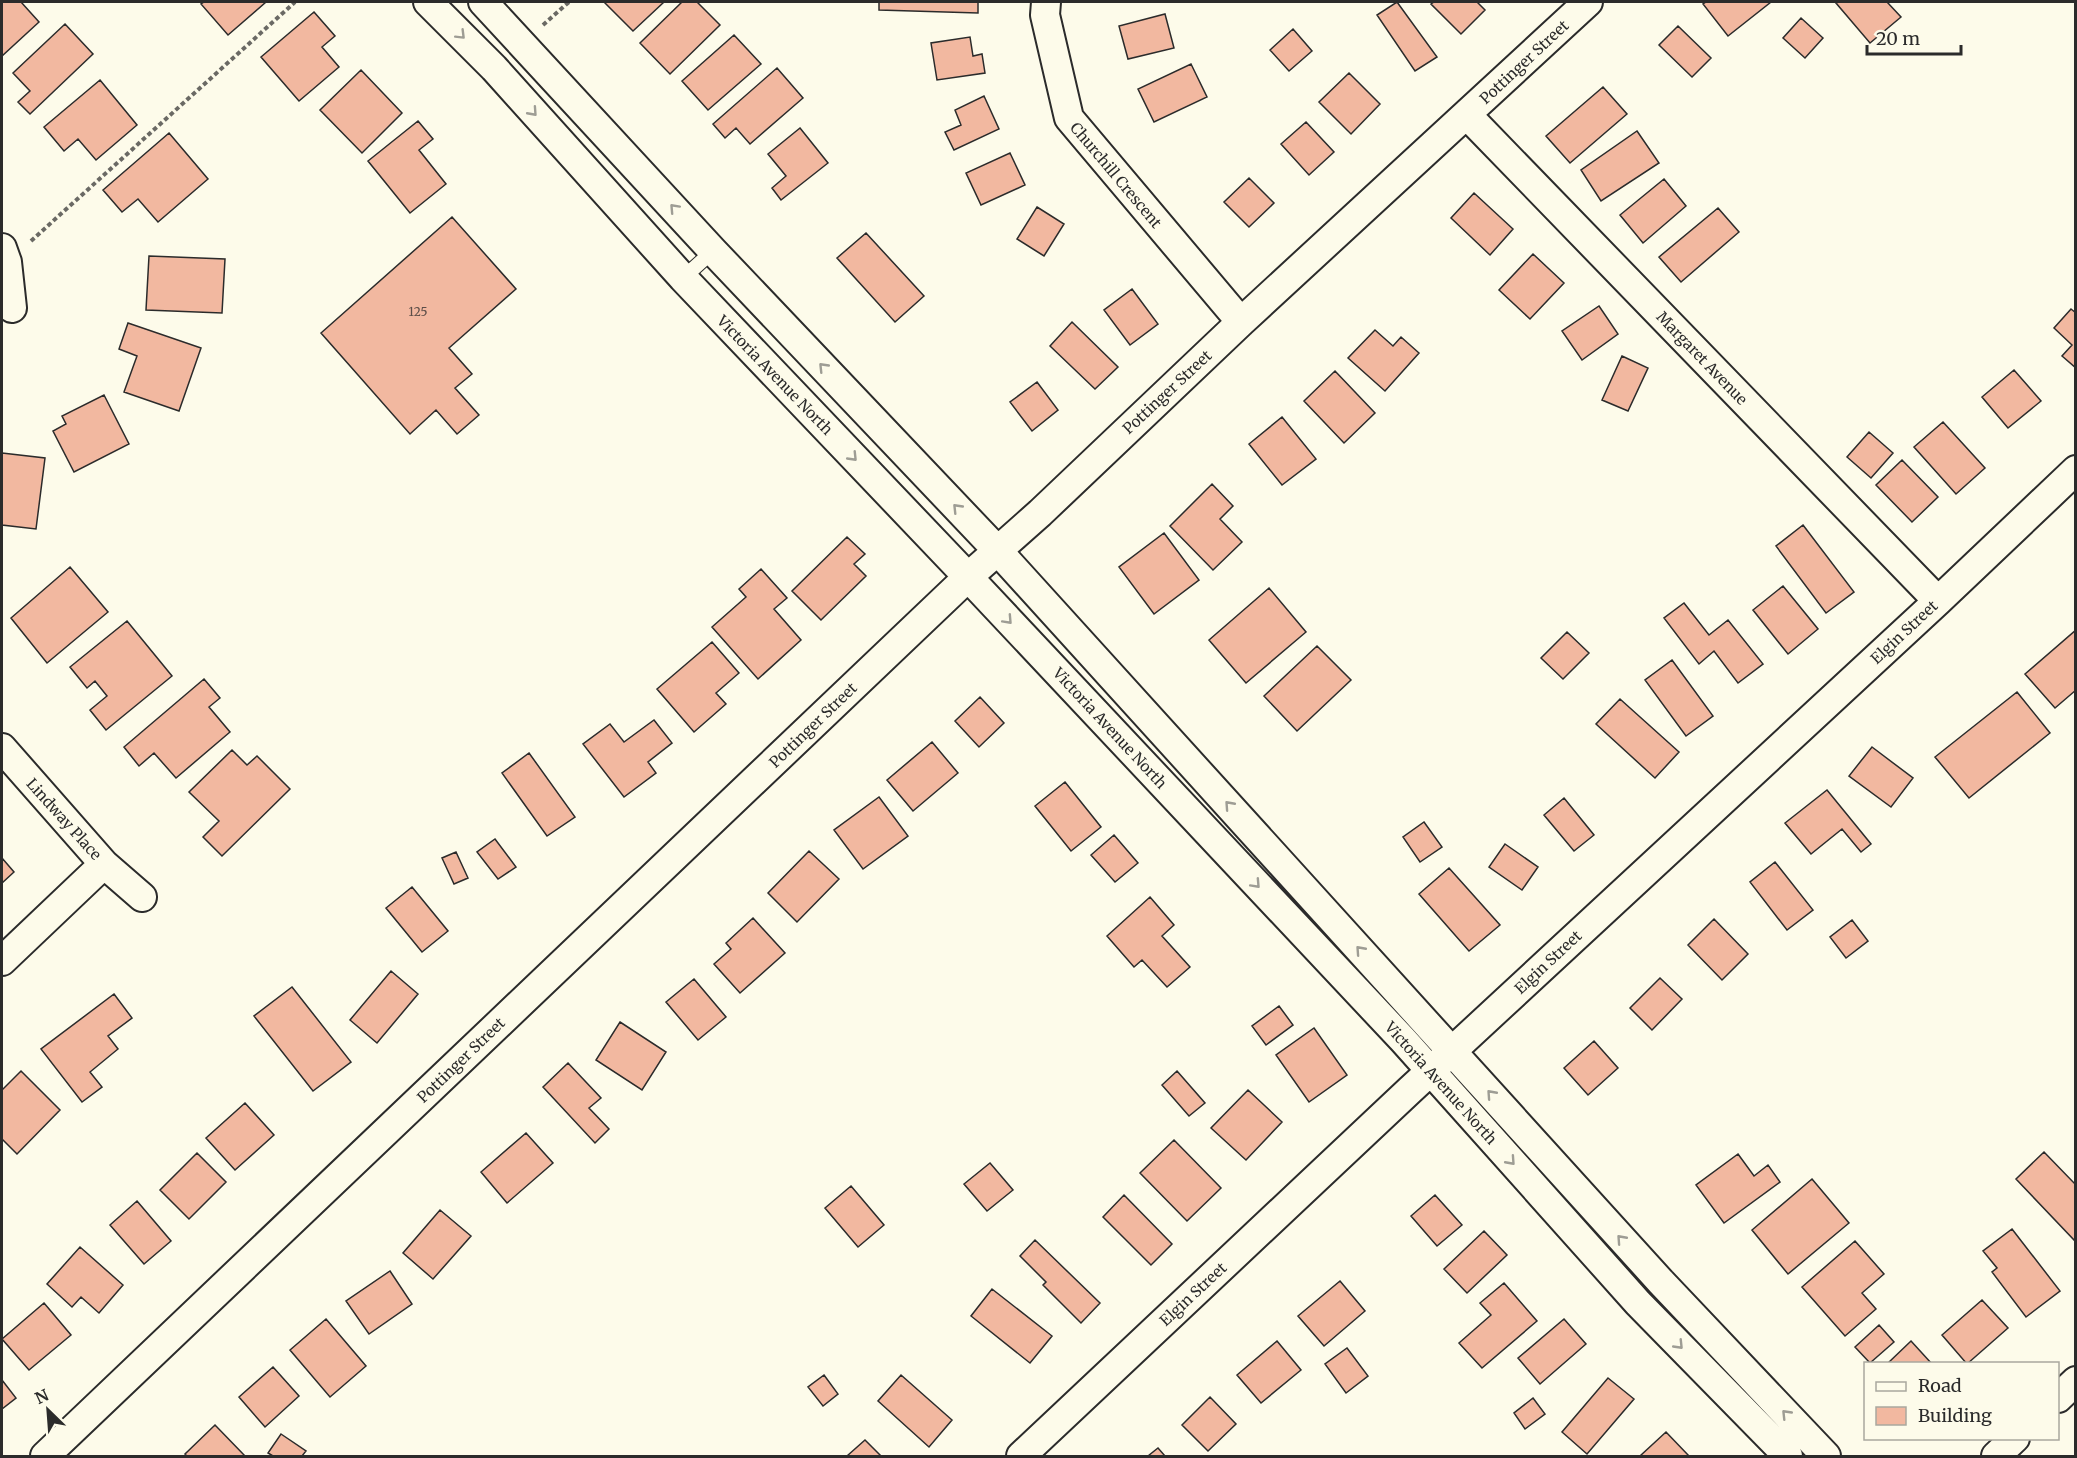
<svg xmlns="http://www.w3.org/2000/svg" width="2077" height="1458" font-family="Merriweather,serif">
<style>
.building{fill:#f2b8a0;stroke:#2b2b2b;stroke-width:1.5}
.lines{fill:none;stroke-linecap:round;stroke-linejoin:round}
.lane-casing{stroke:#2b2b2b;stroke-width:16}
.street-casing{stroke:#2b2b2b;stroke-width:32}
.path{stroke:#6a6964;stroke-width:4;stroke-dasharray:4.5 3;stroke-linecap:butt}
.lane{stroke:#fdfbea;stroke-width:14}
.street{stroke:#fdfbea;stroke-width:28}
.oneway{stroke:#9e9d94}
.labels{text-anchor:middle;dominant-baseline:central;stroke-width:4.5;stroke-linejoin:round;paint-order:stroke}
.number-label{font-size:12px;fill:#5d4e48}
.street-label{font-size:15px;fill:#2b2b2b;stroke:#fdfbea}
</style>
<rect width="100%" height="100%" fill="#fdfbea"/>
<path class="building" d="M2 2H21L39 22 2 56Z
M204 2H266L228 35 201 4Z
M604 2H664L633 31Z
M682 2H697L720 25 670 74 640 43Z
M879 2H978V13L879 10Z
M1397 2 1437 57 1415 71 1377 15Z
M1434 2H1477L1485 10 1461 34 1431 4Z
M1706 2H1771L1728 36 1703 4Z
M1839 2H1887L1901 17 1870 43 1836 3Z
M314 12 335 36 322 47 339 67 299 101 261 57Z
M1165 14 1174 48 1128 59 1119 26Z
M1801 18 1823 38 1805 58 1783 38Z
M65 24 93 54 30 114 18 102 30 91 13 73Z
M1678 26 1711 58 1692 77 1659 45Z
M1293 29 1312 51 1289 71 1270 50Z
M734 35 761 64 708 110 682 81Z
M970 37 973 56 982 54 985 73 937 80 931 43Z
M1191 64 1207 97 1154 122 1138 89Z
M777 68 803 98 750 144 736 128 725 138 713 124Z
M361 70 402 113 362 153 320 110Z
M1349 73 1380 104 1351 134 1319 102Z
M100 80 137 125 96 160 78 139 64 151 44 127Z
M1603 87 1627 114 1570 163 1546 136Z
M984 96 999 129 954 150 945 132 961 125 955 110Z
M418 121 433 139 419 150 446 184 410 213 368 161Z
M1306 122 1334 152 1309 175 1281 144Z
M800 128 828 163 781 200 772 188 786 176 768 154Z
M1637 131 1659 163 1601 201 1581 170Z
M169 133 208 179 158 222 138 199 122 212 103 190Z
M1010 153 1025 185 981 205 966 173Z
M1249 178 1274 203 1249 227 1224 202Z
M1664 179 1686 206 1643 243 1620 215Z
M1474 193 1513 229 1490 255 1451 218Z
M1037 207 1064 224 1044 256 1017 239Z
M1718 208 1739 232 1681 282 1659 257Z
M452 217 516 289 449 348 472 374 455 388 479 415 457 434 436 410 410 434 321 333Z
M866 233 924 296 895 322 837 258Z
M1533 254 1564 283 1530 319 1499 290Z
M149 256 225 259 222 313 146 310Z
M1132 289 1158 324 1130 345 1104 310Z
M1599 306 1618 334 1582 360 1562 331Z
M2071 309 2076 313V368L2062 356 2072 345 2054 328Z
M1072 322 1118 367 1095 389 1050 346Z
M128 323 201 348 179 411 124 392 137 356 119 349Z
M1375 330 1393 346 1401 337 1419 353 1385 391 1348 358Z
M1622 356 1648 368 1628 411 1602 400Z
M2014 370 2041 401 2008 428 1982 397Z
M1335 371 1375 413 1344 443 1304 401Z
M1037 382 1058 410 1032 431 1010 402Z
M104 395 129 444 74 472 53 431 66 424 62 416Z
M1282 417 1316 459 1282 485 1249 444Z
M1943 422 1985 468 1956 494 1914 447Z
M1869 432 1893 453 1871 478 1847 457Z
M2 453 45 458 36 529 2 525Z
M1902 460 1938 497 1912 522 1876 485Z
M1212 484 1233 506 1220 519 1242 542 1213 570 1170 526Z
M1803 525 1854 592 1826 613 1776 546Z
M1164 533 1199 580 1154 614 1119 567Z
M847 537 865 554 854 564 866 576 821 620 792 591Z
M70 567 108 612 47 663 11 618Z
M761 569 787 598 774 609 801 640 758 679 712 627 746 597 739 589Z
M1783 586 1818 629 1788 654 1753 610Z
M1269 588 1306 632 1246 683 1209 640Z
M1684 603 1709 635 1728 620 1763 664 1738 683 1714 651 1699 664 1664 618Z
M127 621 172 676 106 730 90 710 107 696 95 681 87 688 70 667Z
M2076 630V690L2055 708 2025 674Z
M1567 632 1589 653 1563 679 1541 658Z
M712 642 739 673 716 693 726 704 694 732 657 689Z
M1317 646 1351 680 1297 731 1264 696Z
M1672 660 1713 716 1686 736 1645 680Z
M204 679 220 698 209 707 230 732 176 778 154 753 139 766 124 747Z
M2017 692 2050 733 1969 798 1935 757Z
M980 697 1004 723 979 747 955 721Z
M1620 699 1679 752 1655 778 1596 724Z
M654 720 672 743 648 762 656 773 624 797 583 744 610 724 624 742Z
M932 742 958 773 913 811 887 780Z
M1872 747 1913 778 1891 807 1849 776Z
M232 750 247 765 257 756 290 789 222 856 203 837 219 821 189 792Z
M529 753 575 817 547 836 502 773Z
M1065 782 1101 827 1071 851 1035 806Z
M1827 790 1871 844 1861 852 1842 829 1811 854 1785 823Z
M879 797 908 836 863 869 834 830Z
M1564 798 1594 835 1574 851 1544 815Z
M1424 822 1442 847 1420 862 1403 837Z
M1114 835 1138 863 1115 882 1091 855Z
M495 839 516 867 498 879 477 852Z
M1505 844 1538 867 1522 890 1489 867Z
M809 851 839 879 797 922 768 893Z
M456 852 468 878 454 884 442 858Z
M2 858 14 872 2 883Z
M1775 862 1813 910 1787 930 1750 882Z
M1449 868 1500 925 1469 951 1419 894Z
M412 887 448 931 422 952 386 908Z
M1150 897 1174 925 1162 936 1190 967 1167 987 1142 960 1134 967 1107 936Z
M753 918 785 953 740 993 714 964 731 949 726 943Z
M1714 919 1748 954 1722 980 1688 945Z
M1852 920 1868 941 1846 958 1830 937Z
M391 971 418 994 377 1043 350 1020Z
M1660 978 1682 999 1652 1030 1630 1008Z
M694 979 726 1017 698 1040 666 1002Z
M292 987 351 1062 313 1091 254 1016Z
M114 994 132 1018 108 1036 118 1049 90 1072 102 1087 82 1102 41 1049Z
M1279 1006 1293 1025 1266 1045 1252 1026Z
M620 1022 666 1052 642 1090 596 1060Z
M1314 1028 1347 1075 1309 1102 1276 1055Z
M1594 1041 1618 1068 1588 1095 1564 1068Z
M568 1063 601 1098 589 1108 609 1129 595 1143 543 1087Z
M21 1071 60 1110 17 1154 2 1139V1090Z
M1177 1071 1205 1103 1189 1116 1162 1085Z
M1248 1090 1282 1122 1246 1160 1211 1128Z
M245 1103 274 1135 235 1170 206 1138Z
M526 1133 553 1163 507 1203 481 1172Z
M1174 1140 1221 1188 1187 1221 1140 1173Z
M2044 1152 2076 1185V1242L2016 1179Z
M197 1153 226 1182 189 1219 160 1190Z
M1738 1154 1754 1176 1768 1165 1780 1182 1724 1223 1696 1185Z
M990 1163 1013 1190 987 1211 964 1184Z
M1812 1179 1849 1223 1788 1274 1752 1230Z
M851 1186 884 1225 858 1247 825 1208Z
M1124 1195 1172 1244 1151 1265 1103 1217Z
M1435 1195 1462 1225 1437 1246 1411 1216Z
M137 1201 171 1241 144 1264 110 1225Z
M440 1210 471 1236 433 1279 403 1253Z
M2012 1229 2060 1291 2026 1317 1992 1272 1997 1268 1983 1251Z
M1484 1231 1507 1255 1467 1293 1444 1269Z
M1035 1240 1100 1303 1081 1323 1043 1285 1046 1282 1020 1256Z
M1855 1241 1884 1274 1862 1293 1876 1309 1845 1336 1802 1287Z
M80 1247 123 1285 99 1313 81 1297 72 1307 47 1284Z
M390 1271 412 1304 369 1334 346 1301Z
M1340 1281 1365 1311 1324 1346 1298 1316Z
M1504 1283 1537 1321 1482 1368 1459 1343 1491 1315 1480 1303Z
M992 1289 1052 1336 1030 1363 971 1316Z
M1982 1300 2008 1328 1967 1364 1942 1335Z
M44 1303 71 1335 29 1370 2 1339Z
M326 1319 366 1366 330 1397 290 1350Z
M1564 1319 1586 1344 1540 1384 1518 1358Z
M1879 1325 1894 1342 1870 1363 1855 1347Z
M1277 1341 1301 1370 1261 1403 1237 1375Z
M1911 1341 1932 1364H1887Z
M1347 1348 1368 1376 1346 1393 1325 1364Z
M273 1367 299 1396 265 1427 239 1397Z
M824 1375 838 1394 823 1406 808 1387Z
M901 1375 952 1420 929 1447 878 1401Z
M1608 1378 1634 1399 1587 1454 1562 1432Z
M2 1380 16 1398 2 1409Z
M1210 1397 1236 1424 1208 1451 1182 1425Z
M1533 1398 1545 1414 1525 1429 1514 1413Z
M215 1425 245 1456H187L185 1454Z
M1666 1432 1689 1456H1640Z
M281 1434 306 1451 302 1456H273L268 1453Z
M865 1440 881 1456H847Z
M1158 1448 1165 1456H1148Z"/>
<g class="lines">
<defs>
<path id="lane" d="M683 278 713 251"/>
<path id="street" d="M428 2 494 68 683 278 968 577 1404 1041 1638 1303 1788 1456
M483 2 713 251 997 550 1661 1282 1826 1456
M1046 2 1045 15 1069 118 1241 322
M1467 115 1938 601
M2 248 7 262 12 308
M2 748 104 864 142 897
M2 961 104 864
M2058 1398 2076 1381
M45 1456 968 577 1040 513 1241 322 1588 2
M1021 1456 1410 1090 1938 601 2076 470
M1996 1456 2015 1438"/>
</defs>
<use href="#lane" class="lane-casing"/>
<use href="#street" class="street-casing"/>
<path class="path" d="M543 25 569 2
M31 241 295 2"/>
<use href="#lane" class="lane"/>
<use href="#street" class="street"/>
</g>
<defs><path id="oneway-chevron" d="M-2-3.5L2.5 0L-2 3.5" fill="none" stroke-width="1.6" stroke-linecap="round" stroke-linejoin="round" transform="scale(1.5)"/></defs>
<g class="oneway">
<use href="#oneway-chevron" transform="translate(461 35) rotate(45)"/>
<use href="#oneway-chevron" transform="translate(533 112) rotate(48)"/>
<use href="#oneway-chevron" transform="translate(674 208) rotate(-133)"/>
<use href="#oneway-chevron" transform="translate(823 367) rotate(-134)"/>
<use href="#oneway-chevron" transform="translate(853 457) rotate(46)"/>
<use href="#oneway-chevron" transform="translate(957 508) rotate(-134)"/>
<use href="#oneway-chevron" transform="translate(1008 620) rotate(47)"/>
<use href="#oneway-chevron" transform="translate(1229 805) rotate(-132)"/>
<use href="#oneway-chevron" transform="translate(1256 884) rotate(47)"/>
<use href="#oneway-chevron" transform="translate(1360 950) rotate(-132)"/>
<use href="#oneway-chevron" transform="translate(1491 1094) rotate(-132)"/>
<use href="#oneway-chevron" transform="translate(1511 1161) rotate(48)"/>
<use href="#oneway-chevron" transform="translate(1621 1239) rotate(-132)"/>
<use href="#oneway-chevron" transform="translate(1679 1345) rotate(46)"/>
<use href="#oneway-chevron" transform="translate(1786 1414) rotate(-134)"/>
</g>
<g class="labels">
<g class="number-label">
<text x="418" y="311">125</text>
</g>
<g class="street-label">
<text transform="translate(1524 62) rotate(-43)">Pottinger Street</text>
<text transform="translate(1116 175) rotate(50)">Churchill Crescent</text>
<text transform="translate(1702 358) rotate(46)">Margaret Avenue</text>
<text transform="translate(775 375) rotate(46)">Victoria Avenue North</text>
<text transform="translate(1167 392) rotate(-43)">Pottinger Street</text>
<text transform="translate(1904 632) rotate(-43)">Elgin Street</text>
<text transform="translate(813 725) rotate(-44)">Pottinger Street</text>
<text transform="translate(1110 728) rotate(47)">Victoria Avenue North</text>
<text transform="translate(64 819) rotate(48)">Lindway Place</text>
<text transform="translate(1548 962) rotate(-43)">Elgin Street</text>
<text transform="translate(461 1060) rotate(-44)">Pottinger Street</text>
<text transform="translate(1441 1083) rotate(48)">Victoria Avenue North</text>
<text transform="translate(1193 1294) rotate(-43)">Elgin Street</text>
</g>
</g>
<rect width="2077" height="1458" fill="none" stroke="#2b2b2b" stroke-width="6"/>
<rect x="1864" y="1362" width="195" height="78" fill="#fdfbea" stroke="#a9a89e" stroke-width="1.5"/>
<rect x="1876" y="1382" width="30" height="9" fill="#fdfbea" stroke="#a9a89e" stroke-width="1.5"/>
<text x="1918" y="1392" font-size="18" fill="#2b2b2b">Road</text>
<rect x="1876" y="1407" width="30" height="18" fill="#f2b8a0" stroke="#a9a89e" stroke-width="1.5"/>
<text x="1918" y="1422" font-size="18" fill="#2b2b2b">Building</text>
<g transform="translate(48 1410) rotate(335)" stroke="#fdfbea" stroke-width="4.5" paint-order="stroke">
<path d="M0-4.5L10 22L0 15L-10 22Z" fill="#2b2b2b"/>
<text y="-9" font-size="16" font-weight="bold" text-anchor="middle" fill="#2b2b2b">N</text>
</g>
<path d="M1867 45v9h94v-9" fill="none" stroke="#2b2b2b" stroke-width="3"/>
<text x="1876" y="45" font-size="18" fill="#2b2b2b" stroke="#fdfbea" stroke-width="4.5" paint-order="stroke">20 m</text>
</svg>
